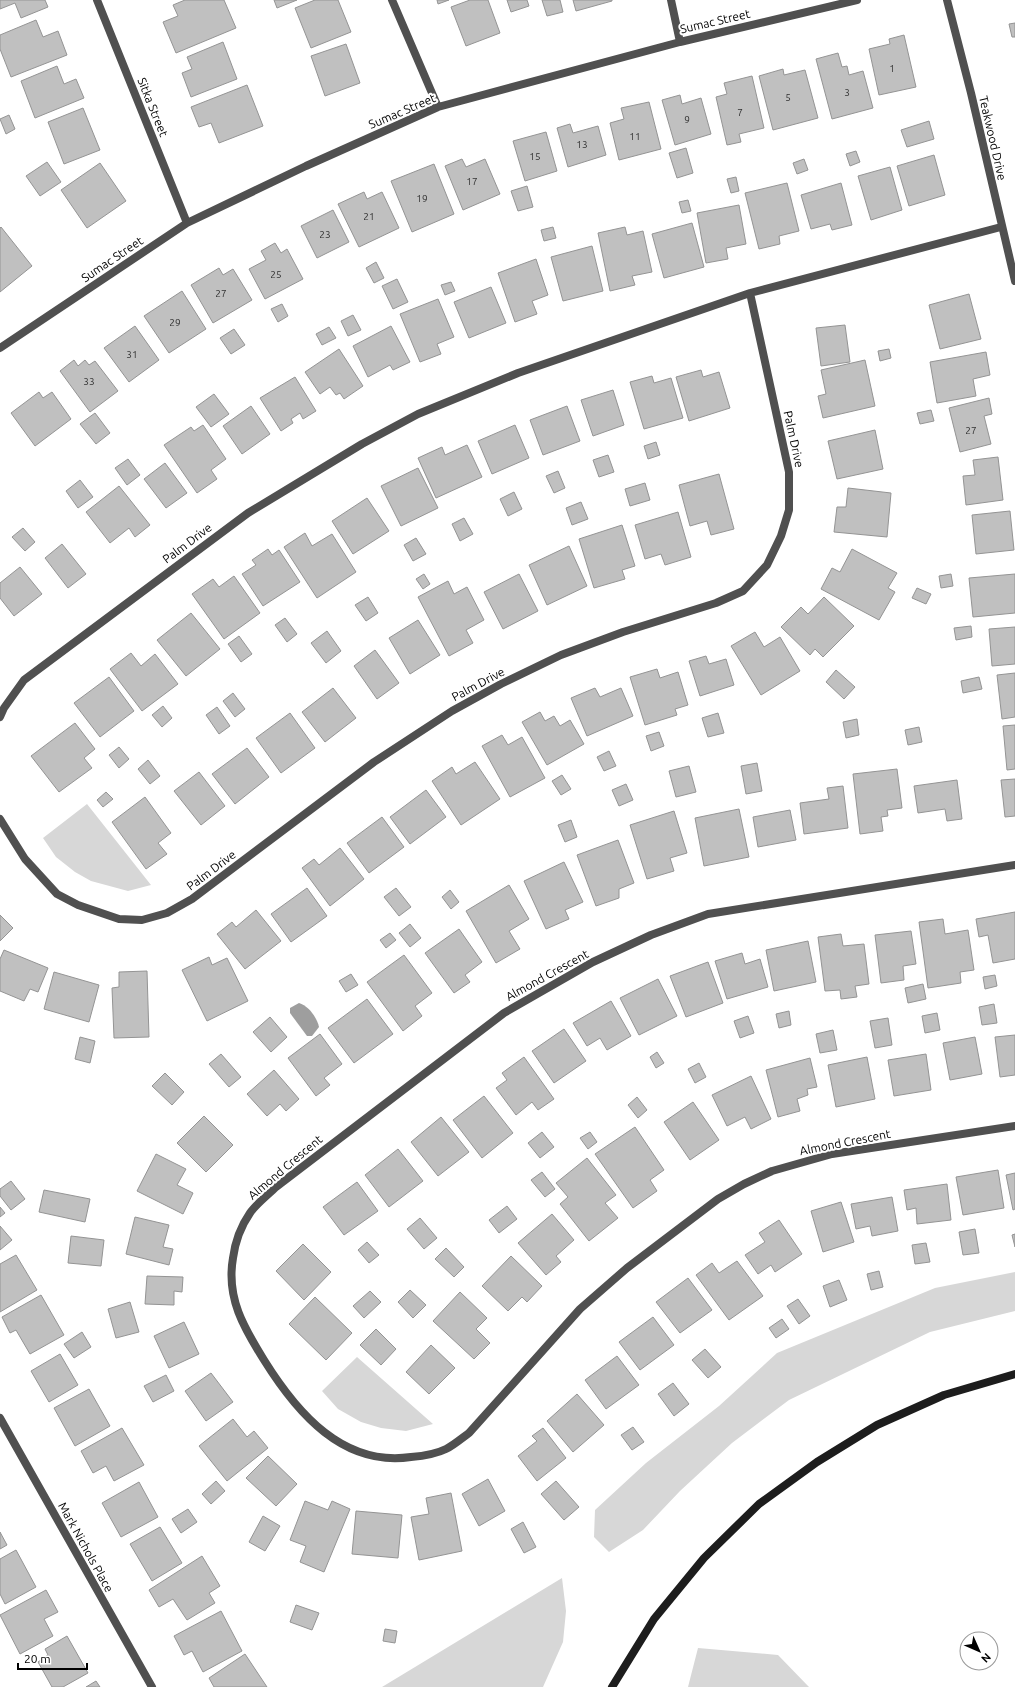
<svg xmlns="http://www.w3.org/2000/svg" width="1015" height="1687" font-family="Ubuntu,sans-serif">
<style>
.green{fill:#d7d7d7}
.water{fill:#9e9e9e}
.building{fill:#c0c0c0;stroke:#949494}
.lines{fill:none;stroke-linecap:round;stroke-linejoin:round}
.minor{stroke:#505050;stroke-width:8}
.secondary{stroke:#1d1d1d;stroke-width:8}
.labels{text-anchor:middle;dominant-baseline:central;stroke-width:4;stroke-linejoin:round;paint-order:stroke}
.number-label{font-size:10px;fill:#303030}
.street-label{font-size:12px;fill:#000;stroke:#fff}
</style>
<rect width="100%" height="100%" fill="#fff"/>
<path class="green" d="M87 804 151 885 128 891 91 881 75 872 56 857 43 838Z
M1015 1272V1311L930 1332 789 1400 732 1443 680 1491 643 1530 609 1552 594 1537 595 1510 646 1463 719 1406 777 1353 935 1288Z
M357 1357 433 1424 406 1431 381 1428 361 1422 338 1409 322 1391Z
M562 1578 566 1611 563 1642 543 1687H382Z
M698 1648 778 1655 809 1687H688Z"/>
<path class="water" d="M299 1003C309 1006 317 1018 319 1027L312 1036H307L290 1013V1008Z"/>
<path class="building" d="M0 0H45L48 7 21 18 15 3 0 9Z
M185 0H224L236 28 176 53 163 22 178 16 173 5Z
M274 0H297L277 8Z
M315 0H338L351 32 311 48 295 8Z
M437 0H449L438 4Z
M470 0H488L500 33 466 46 451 7Z
M507 0H527L529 6 511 12Z
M542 0H560L563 12 547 16Z
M573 0H612V1L576 11Z
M36 20 43 37 58 31 67 55 11 77 0 49V35Z
M1015 23V37H1012L1009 24Z
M904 35 916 87 879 95 869 49 890 44 889 39Z
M223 42 237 79 191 97 182 73 192 69 187 57Z
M346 44 360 83 325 96 311 56Z
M838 53 842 67 847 66 849 75 863 71 873 108 832 119 816 59Z
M57 66 64 84 76 79 84 98 35 118 21 81Z
M783 69 784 75 805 70 818 118 773 130 759 76Z
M752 76 764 128 739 134 741 142 727 145 716 97 727 94 724 83Z
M247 85 263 126 219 143 211 123 199 127 191 107Z
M680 95 682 104 701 98 711 134 675 145 662 100Z
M649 102 661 149 619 160 610 123 624 119 621 108Z
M83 108 100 150 64 164 48 122Z
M9 115 15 129 6 134 0 119Z
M929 121 934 139 907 147 901 130Z
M570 124 573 133 598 126 606 155 568 167 557 128Z
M546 132 557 171 525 181 513 141Z
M686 148 693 173 677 178 669 153Z
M856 151 860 162 850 166 846 154Z
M934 155 945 195 909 206 897 166Z
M462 159 466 167 485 159 500 194 463 210 445 166Z
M804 159 808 170 797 174 793 163Z
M47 162 61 182 40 196 26 176Z
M100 163 126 201 87 228 61 190Z
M434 164 454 214 412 232 391 181Z
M890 167 902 210 871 220 858 176Z
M736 177 739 191 731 193 727 179Z
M787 183 799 231 779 236 780 244 759 249 745 193Z
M841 183 852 225 832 230 830 224 811 229 801 195Z
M527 186 533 207 518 211 511 191Z
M364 192 367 199 382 192 399 228 359 247 338 204Z
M688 200 691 211 682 213 679 202Z
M739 205 746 244 726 248 728 259 706 263 697 213Z
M333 210 349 242 317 258 301 226Z
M692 223 704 267 664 278 652 234Z
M1 227 32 266 0 292V228Z
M553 227 556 238 544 241 541 230Z
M625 227 627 235 643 231 652 272 632 276 635 285 610 291 598 233Z
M275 243 281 253 287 249 303 279 265 299 249 269 266 260 261 251Z
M592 246 603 291 563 301 551 257Z
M536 259 548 295 532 301 537 314 515 322 498 273Z
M376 262 384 278 374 283 366 268Z
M219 268 223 275 233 269 252 300 213 323 191 285Z
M397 279 408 302 393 309 382 286Z
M451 282 455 291 445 295 441 285Z
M491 287 506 323 469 338 454 302Z
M182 291 206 329 169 353 144 316Z
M969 294 981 339 940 349 929 305Z
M438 299 454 337 437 344 441 354 420 362 400 314Z
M282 304 288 316 278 322 271 309Z
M353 315 361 330 348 336 341 321Z
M845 325 850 362 821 366 816 328Z
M135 326 159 360 129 382 104 348Z
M391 326 410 362 393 370 390 365 368 377 353 346Z
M329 327 336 338 322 345 316 334Z
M234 329 245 345 231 354 220 338Z
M339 349 363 386 344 399 340 393 336 395 330 387 320 394 305 372Z
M889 349 891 358 880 361 878 351Z
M986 352 990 375 973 379 976 396 937 403 930 362Z
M74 360 78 366 85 360 89 365 95 361 118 391 90 412 60 371Z
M865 360 875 406 823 418 818 396 826 394 821 370Z
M701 370 703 377 719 372 730 408 689 421 676 377Z
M652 376 654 383 671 378 683 418 644 429 630 382Z
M295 377 316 411 303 419 300 413 291 419 293 423 281 431 260 398Z
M613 390 624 425 593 436 581 400Z
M39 392 43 398 52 392 71 419 35 446 11 413Z
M214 394 229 414 211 427 196 407Z
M989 398 992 414 984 416 991 444 960 452 949 408Z
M251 406 270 434 242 454 223 426Z
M567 406 580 441 543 455 530 420Z
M931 410 934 421 920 424 917 413Z
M95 413 110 433 96 444 80 424Z
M203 425 226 459 211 470 217 479 197 493 164 445 191 427 194 431Z
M515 425 529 458 492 474 478 441Z
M875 430 883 469 837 479 828 441Z
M656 442 660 455 648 459 644 446Z
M467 445 482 477 436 498 418 458 442 447 445 455Z
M608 455 614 472 599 477 593 460Z
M998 457 1003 500 966 505 963 476 975 475 973 460Z
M128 459 140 475 127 485 115 468Z
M165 463 187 493 166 508 144 479Z
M418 468 438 508 401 526 381 486Z
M558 471 565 488 554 493 546 476Z
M719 474 734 529 711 535 707 521 690 526 679 485Z
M80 480 93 497 78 508 66 491Z
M645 483 650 500 630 506 625 489Z
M119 486 150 525 135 537 129 528 110 543 86 512Z
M848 488 891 493 887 537 834 532 837 507H846Z
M514 492 522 509 508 516 500 499Z
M367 498 389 531 353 554 332 521Z
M581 502 588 519 572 525 566 508Z
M1010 511 1014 550 976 554 972 515Z
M678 512 691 557 665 565 661 554 645 559 635 525Z
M464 518 473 534 460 541 452 524Z
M622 525 635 566 622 570 625 579 594 588 579 539Z
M23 528 35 542 25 551 12 537Z
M305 533 312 546 332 534 356 572 317 598 284 547Z
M416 538 426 554 413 561 404 545Z
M62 544 86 574 68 588 45 558Z
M569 546 587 586 547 605 529 565Z
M268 549 272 555 279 550 300 582 263 606 242 574 256 565 252 560Z
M852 549 897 573 888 588 895 592 879 620 821 589 832 568 840 572Z
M20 567 42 594 14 616 0 598V583Z
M424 574 430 584 423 589 416 579Z
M519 574 538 611 503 629 484 592Z
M951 574 953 586 941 588 939 576Z
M1015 574V613L973 617 969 578Z
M234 576 260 613 224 639 192 594 213 579 219 587Z
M448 581 454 594 467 587 484 620 466 630 473 643 449 656 418 597Z
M917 588 931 594 926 604 912 598Z
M368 597 378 613 366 621 355 605Z
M824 597 854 626 823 657 815 649 810 655 781 627 801 607 808 614Z
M191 613 220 649 186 676 157 640Z
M285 618 297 634 287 642 275 625Z
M418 620 440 655 410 674 389 638Z
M971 626 972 637 956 640 954 628Z
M1015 627V664L992 666 989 629Z
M327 631 341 651 326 663 311 643Z
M755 632 764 647 780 637 800 671 761 695 731 646Z
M239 636 252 654 241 662 228 644Z
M375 650 399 683 377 699 354 666Z
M131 653 141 666 155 654 178 684 142 711 110 669Z
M706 656 709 664 726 659 734 685 700 696 689 661Z
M657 669 660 678 678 672 688 705 675 709 677 715 645 725 630 677Z
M836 670 855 687 844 699 826 682Z
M1015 673V717L1002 719 997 675Z
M109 677 134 711 100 737 74 703Z
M979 677 982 689 963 693 961 681Z
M333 688 356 718 325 742 302 712Z
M595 688 600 697 621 688 633 716 587 736 571 698Z
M233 693 245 709 235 717 223 701Z
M163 706 172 718 162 727 152 715Z
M217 707 230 726 219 734 206 715Z
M540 712 545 721 554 716 560 726 570 720 584 744 547 765 522 722Z
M290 713 315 748 281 773 256 738Z
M718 713 724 733 708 737 702 718Z
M857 719 859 735 846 738 843 722Z
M75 723 95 749 84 758 92 768 59 792 31 756Z
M1015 725V769L1007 770 1003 726Z
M919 727 922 742 908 745 905 730Z
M659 732 664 746 651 751 646 736Z
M502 735 508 745 522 737 545 778 510 797 482 746Z
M119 747 129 759 119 768 109 755Z
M247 748 269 777 235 804 212 774Z
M609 751 616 766 604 771 597 757Z
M148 760 160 776 150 784 138 769Z
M475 762 500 799 461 825 432 781 452 767 456 774Z
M757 763 762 791 746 794 741 766Z
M689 766 696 792 676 797 669 771Z
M897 769 902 808 887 810 888 816 881 817 883 831 860 834 853 774Z
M199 772 225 806 201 825 174 791Z
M562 775 571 789 561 795 552 781Z
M1015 779V816L1005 817 1001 780Z
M957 780 962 819 947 821 945 809 918 813 914 786Z
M626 784 633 800 619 806 612 790Z
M843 786 848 828 804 834 800 803 829 799 827 788Z
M426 790 446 817 410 844 390 817Z
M106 792 113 799 103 807 97 800Z
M145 797 171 833 158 843 167 854 146 869 112 822Z
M739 809 749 857 704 866 695 818Z
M790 810 796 840 758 847 753 817Z
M674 811 687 853 670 858 674 871 647 879 630 825Z
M382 817 404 847 369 873 347 843Z
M571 820 577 837 565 842 558 825Z
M618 840 634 883 619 889V898L596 906 577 855Z
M340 848 364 879 330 906 302 868 314 859 319 865Z
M564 862 583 902 565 910 569 919 546 929 524 881Z
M509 885 529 919 509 931 520 949 496 963 466 911Z
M307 888 327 916 291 942 271 914Z
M396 888 411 907 399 916 384 897Z
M450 890 459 902 451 909 442 897Z
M256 910 281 941 245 969 217 934 232 922 236 927Z
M1015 912V959L993 963 988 935 979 937 976 919Z
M0 915 13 928 0 941Z
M943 919 945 934 968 930 974 970 960 972 961 983 928 988 919 922Z
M410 924 421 938 410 947 399 933Z
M459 929 482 962 465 975 470 982 454 993 425 953Z
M911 931 916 964 903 966 904 980 881 983 875 935Z
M390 933 396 940 386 948 380 940Z
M841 934 843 946 864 944 869 984 855 986 857 997 841 999 840 990 825 991 818 937Z
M808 941 816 982 774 991 766 950Z
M4 950 48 968 38 992 30 989 24 1001 0 991V959Z
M742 953 745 964 760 959 768 987 727 999 715 961Z
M404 955 432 993 415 1006 422 1016 403 1031 367 982Z
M209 957 212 965 227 958 248 1001 207 1021 182 970Z
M708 962 723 1003 686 1017 670 976Z
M147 971 149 1037 114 1038 112 988 119 987V972Z
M54 972 99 985 89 1022 44 1009Z
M351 974 358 985 346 992 339 981Z
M995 975 997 986 985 989 983 977Z
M658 979 677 1016 639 1035 620 998Z
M923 984 926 999 908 1003 905 988Z
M367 999 393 1034 354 1063 328 1028Z
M611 1001 631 1036 607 1050 600 1038 587 1046 573 1023Z
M994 1004 997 1023 982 1025 979 1007Z
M789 1011 791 1025 779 1028 776 1014Z
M937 1013 940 1030 925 1033 922 1016Z
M748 1016 754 1033 740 1038 734 1021Z
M270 1017 287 1037 271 1052 253 1032Z
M888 1018 892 1045 875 1048 870 1021Z
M564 1029 586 1061 554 1083 532 1051Z
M833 1030 837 1050 820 1053 816 1034Z
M320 1034 342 1064 324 1078 330 1085 316 1096 288 1058Z
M1015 1035V1075L1000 1077 995 1037Z
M80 1037 95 1041 90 1063 75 1059Z
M975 1037 982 1074 950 1080 943 1043Z
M657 1052 664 1063 656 1068 650 1057Z
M221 1054 241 1077 229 1087 209 1064Z
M926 1054 931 1090 894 1096 888 1060Z
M524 1057 554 1099 538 1110 532 1102 516 1115 496 1088 507 1080 502 1073Z
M867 1057 875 1099 836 1107 828 1065Z
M810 1058 817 1087 807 1089 808 1095 797 1099 800 1111 778 1117 766 1070Z
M699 1063 706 1077 695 1083 688 1069Z
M274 1070 299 1099 286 1111 280 1104 267 1116 247 1094Z
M165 1073 184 1092 172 1105 152 1086Z
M751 1076 771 1119 751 1129 745 1117 727 1126 712 1095Z
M484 1096 513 1133 482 1158 453 1120Z
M637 1097 647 1110 638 1118 628 1105Z
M693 1102 719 1140 690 1160 664 1122Z
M204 1116 233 1145 206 1172 177 1143Z
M441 1117 469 1152 438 1176 411 1142Z
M635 1127 664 1170 650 1180 657 1191 633 1208 595 1154Z
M542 1132 554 1147 540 1158 528 1143Z
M590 1132 597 1142 588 1149 580 1138Z
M398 1149 423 1181 389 1207 365 1175Z
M156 1154 186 1169 177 1185 193 1193 183 1214 137 1191Z
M587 1158 616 1195 605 1203 618 1218 589 1241 560 1204 568 1197 556 1183Z
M998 1170 1004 1208 963 1215 956 1177Z
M542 1172 555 1189 545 1197 531 1180Z
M1015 1173V1209L1013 1210 1006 1175Z
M11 1181 25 1199 11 1210 0 1196V1189Z
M357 1182 378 1211 344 1235 323 1207Z
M947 1184 951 1220 917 1224 916 1208 907 1210 904 1190Z
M44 1190 90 1199 85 1222 39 1212Z
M892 1197 898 1231 872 1236 870 1226 856 1229 851 1204Z
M841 1202 854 1242 823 1252 811 1211Z
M507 1206 517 1219 499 1233 489 1220Z
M0 1207 5 1213 0 1217Z
M552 1214 574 1240 556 1256 561 1262 546 1275 518 1243Z
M135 1217 169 1225 163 1247 173 1249 169 1265 126 1254Z
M420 1218 437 1238 424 1249 407 1229Z
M779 1220 802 1254 775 1272 771 1265 758 1274 745 1255 765 1242 759 1233Z
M0 1226 12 1240 0 1250Z
M975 1229 979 1253 963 1255 959 1232Z
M1015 1234V1247L1012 1235Z
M71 1236 104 1240 101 1266 68 1263Z
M367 1242 379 1255 369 1263 358 1250Z
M926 1243 930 1262 915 1264 912 1245Z
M303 1244 331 1272 304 1300 276 1271Z
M446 1248 464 1267 454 1277 435 1259Z
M16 1255 37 1290 0 1312V1264Z
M511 1256 542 1286 527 1302 522 1297 508 1311 482 1286Z
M737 1261 763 1296 729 1320 696 1275 712 1263 719 1273Z
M879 1271 883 1287 871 1290 867 1274Z
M147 1276 183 1277 182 1292 174 1291V1305L145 1304Z
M688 1278 712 1310 680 1333 656 1302Z
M839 1280 847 1300 830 1307 823 1286Z
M410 1290 426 1305 413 1318 398 1302Z
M370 1291 381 1302 364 1318 353 1306Z
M460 1292 487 1318 476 1329 490 1343 474 1359 433 1321Z
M41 1295 64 1335 30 1354 16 1330 10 1333 2 1317Z
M315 1297 352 1333 326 1360 289 1324Z
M798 1299 810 1316 799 1324 787 1306Z
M130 1302 139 1332 116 1338 108 1309Z
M653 1317 674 1345 640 1370 619 1342Z
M782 1319 789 1329 776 1338 769 1328Z
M184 1322 199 1354 169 1368 154 1336Z
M376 1329 396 1349 381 1365 360 1345Z
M82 1332 91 1347 74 1358 64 1344Z
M431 1345 455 1368 429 1394 406 1372Z
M705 1349 721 1367 708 1378 692 1360Z
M60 1354 78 1385 49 1402 31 1371Z
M617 1356 639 1385 606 1409 585 1380Z
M211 1373 233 1402 206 1421 185 1391Z
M166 1375 174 1391 153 1402 144 1386Z
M673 1383 689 1404 674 1416 658 1394Z
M89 1389 110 1426 75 1446 54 1408Z
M577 1394 604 1425 573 1452 547 1421Z
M233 1419 247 1437 254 1431 268 1448 227 1481 199 1446Z
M633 1427 644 1442 632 1450 621 1435Z
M122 1428 144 1465 114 1481 106 1466 93 1473 81 1451Z
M543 1428 566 1458 537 1481 518 1456 537 1441 532 1436Z
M268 1456 297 1484 276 1506 246 1478Z
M488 1479 505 1511 479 1526 462 1494Z
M216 1481 225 1491 211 1504 202 1494Z
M556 1481 579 1507 564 1520 541 1494Z
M139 1482 158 1517 121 1537 102 1503Z
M451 1493 462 1551 419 1560 411 1517 429 1514 426 1498Z
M305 1501 328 1510 332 1501 350 1509 324 1572 300 1562 306 1546 290 1540Z
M188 1509 197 1522 181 1533 172 1519Z
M356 1511 402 1515 398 1558 352 1554Z
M263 1516 280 1526 265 1551 249 1542Z
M523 1522 536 1547 524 1553 511 1529Z
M160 1527 182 1563 152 1581 130 1544Z
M0 1532 7 1545 0 1549Z
M16 1550 36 1587 5 1604 0 1594V1559Z
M202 1556 220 1586 209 1593 215 1603 187 1620 173 1599 159 1607 149 1590Z
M46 1590 58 1612 44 1619 53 1636 20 1654 0 1615Z
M296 1605 319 1613 312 1630 290 1622Z
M221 1611 242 1651 203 1672 192 1651 184 1655 174 1636Z
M385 1629 397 1631 395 1643 383 1641Z
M67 1636 88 1673 63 1687H52L38 1662 48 1655 45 1649Z
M245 1654 267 1687H214L209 1678Z
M96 1681 100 1687H86Z"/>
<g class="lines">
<path class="minor" d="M97 0 187 223
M392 0 438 107
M671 0 680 42
M947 0 971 93 1015 281
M0 348 187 223 306 166 438 107 680 42 857 0
M0 717 4 708 24 680 248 513 362 444 418 414 518 373 750 293
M0 819 25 859 57 894 78 905 119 919 142 920 167 913 192 899 374 762 452 711 501 684 561 655 623 632 716 603 743 591 767 565 781 536 789 510V472L750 293 1001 227
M1015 865 708 914 651 935 593 962 504 1013 276 1187C268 1195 256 1204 250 1213 241 1226 235 1243 233 1258 226 1298 244 1328 264 1360 297 1413 343 1467 411 1457 423 1456 436 1454 446 1449 454 1445 462 1438 469 1433L580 1309 627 1268 718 1199 744 1184 772 1171 832 1154 1015 1126
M0 1418 152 1687"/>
<path class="secondary" d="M612 1687 654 1619 704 1558 759 1504 817 1462 877 1425 944 1395 1015 1374"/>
</g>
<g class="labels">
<g class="number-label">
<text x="892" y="68">1</text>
<text x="847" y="92">3</text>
<text x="788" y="97">5</text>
<text x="740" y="112">7</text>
<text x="687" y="119">9</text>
<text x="635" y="136">11</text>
<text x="582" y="144">13</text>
<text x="535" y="156">15</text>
<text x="472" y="181">17</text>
<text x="422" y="198">19</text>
<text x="369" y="216">21</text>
<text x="325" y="234">23</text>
<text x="276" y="274">25</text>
<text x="221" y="293">27</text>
<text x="175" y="322">29</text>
<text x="132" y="354">31</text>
<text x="89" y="381">33</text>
<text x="971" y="430">27</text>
</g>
<g class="street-label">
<text transform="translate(715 21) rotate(-13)">Sumac Street</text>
<text transform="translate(153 107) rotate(68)">Sitka Street</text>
<text transform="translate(402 111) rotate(-23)">Sumac Street</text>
<text transform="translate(993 138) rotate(77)">Teakwood Drive</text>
<text transform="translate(112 259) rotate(-34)">Sumac Street</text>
<text transform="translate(794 439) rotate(78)">Palm Drive</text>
<text transform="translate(187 543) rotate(-37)">Palm Drive</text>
<text transform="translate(478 684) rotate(-28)">Palm Drive</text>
<text transform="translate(211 870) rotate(-37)">Palm Drive</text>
<text transform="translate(547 975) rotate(-29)">Almond Crescent</text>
<text transform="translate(845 1142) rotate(-11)">Almond Crescent</text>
<text transform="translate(285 1167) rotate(-40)">Almond Crescent</text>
<text transform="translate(86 1547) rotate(61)">Mark Nichols Place</text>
</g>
</g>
<g transform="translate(979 1651) rotate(135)"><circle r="19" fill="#ffffff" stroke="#999999"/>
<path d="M0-3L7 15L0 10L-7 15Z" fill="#000000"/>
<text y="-6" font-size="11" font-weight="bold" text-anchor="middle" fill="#000000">N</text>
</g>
<path d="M18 1663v6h69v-6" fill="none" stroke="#000000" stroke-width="2"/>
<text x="24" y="1663" font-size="12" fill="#000000" stroke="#ffffff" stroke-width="3" paint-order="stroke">20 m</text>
</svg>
